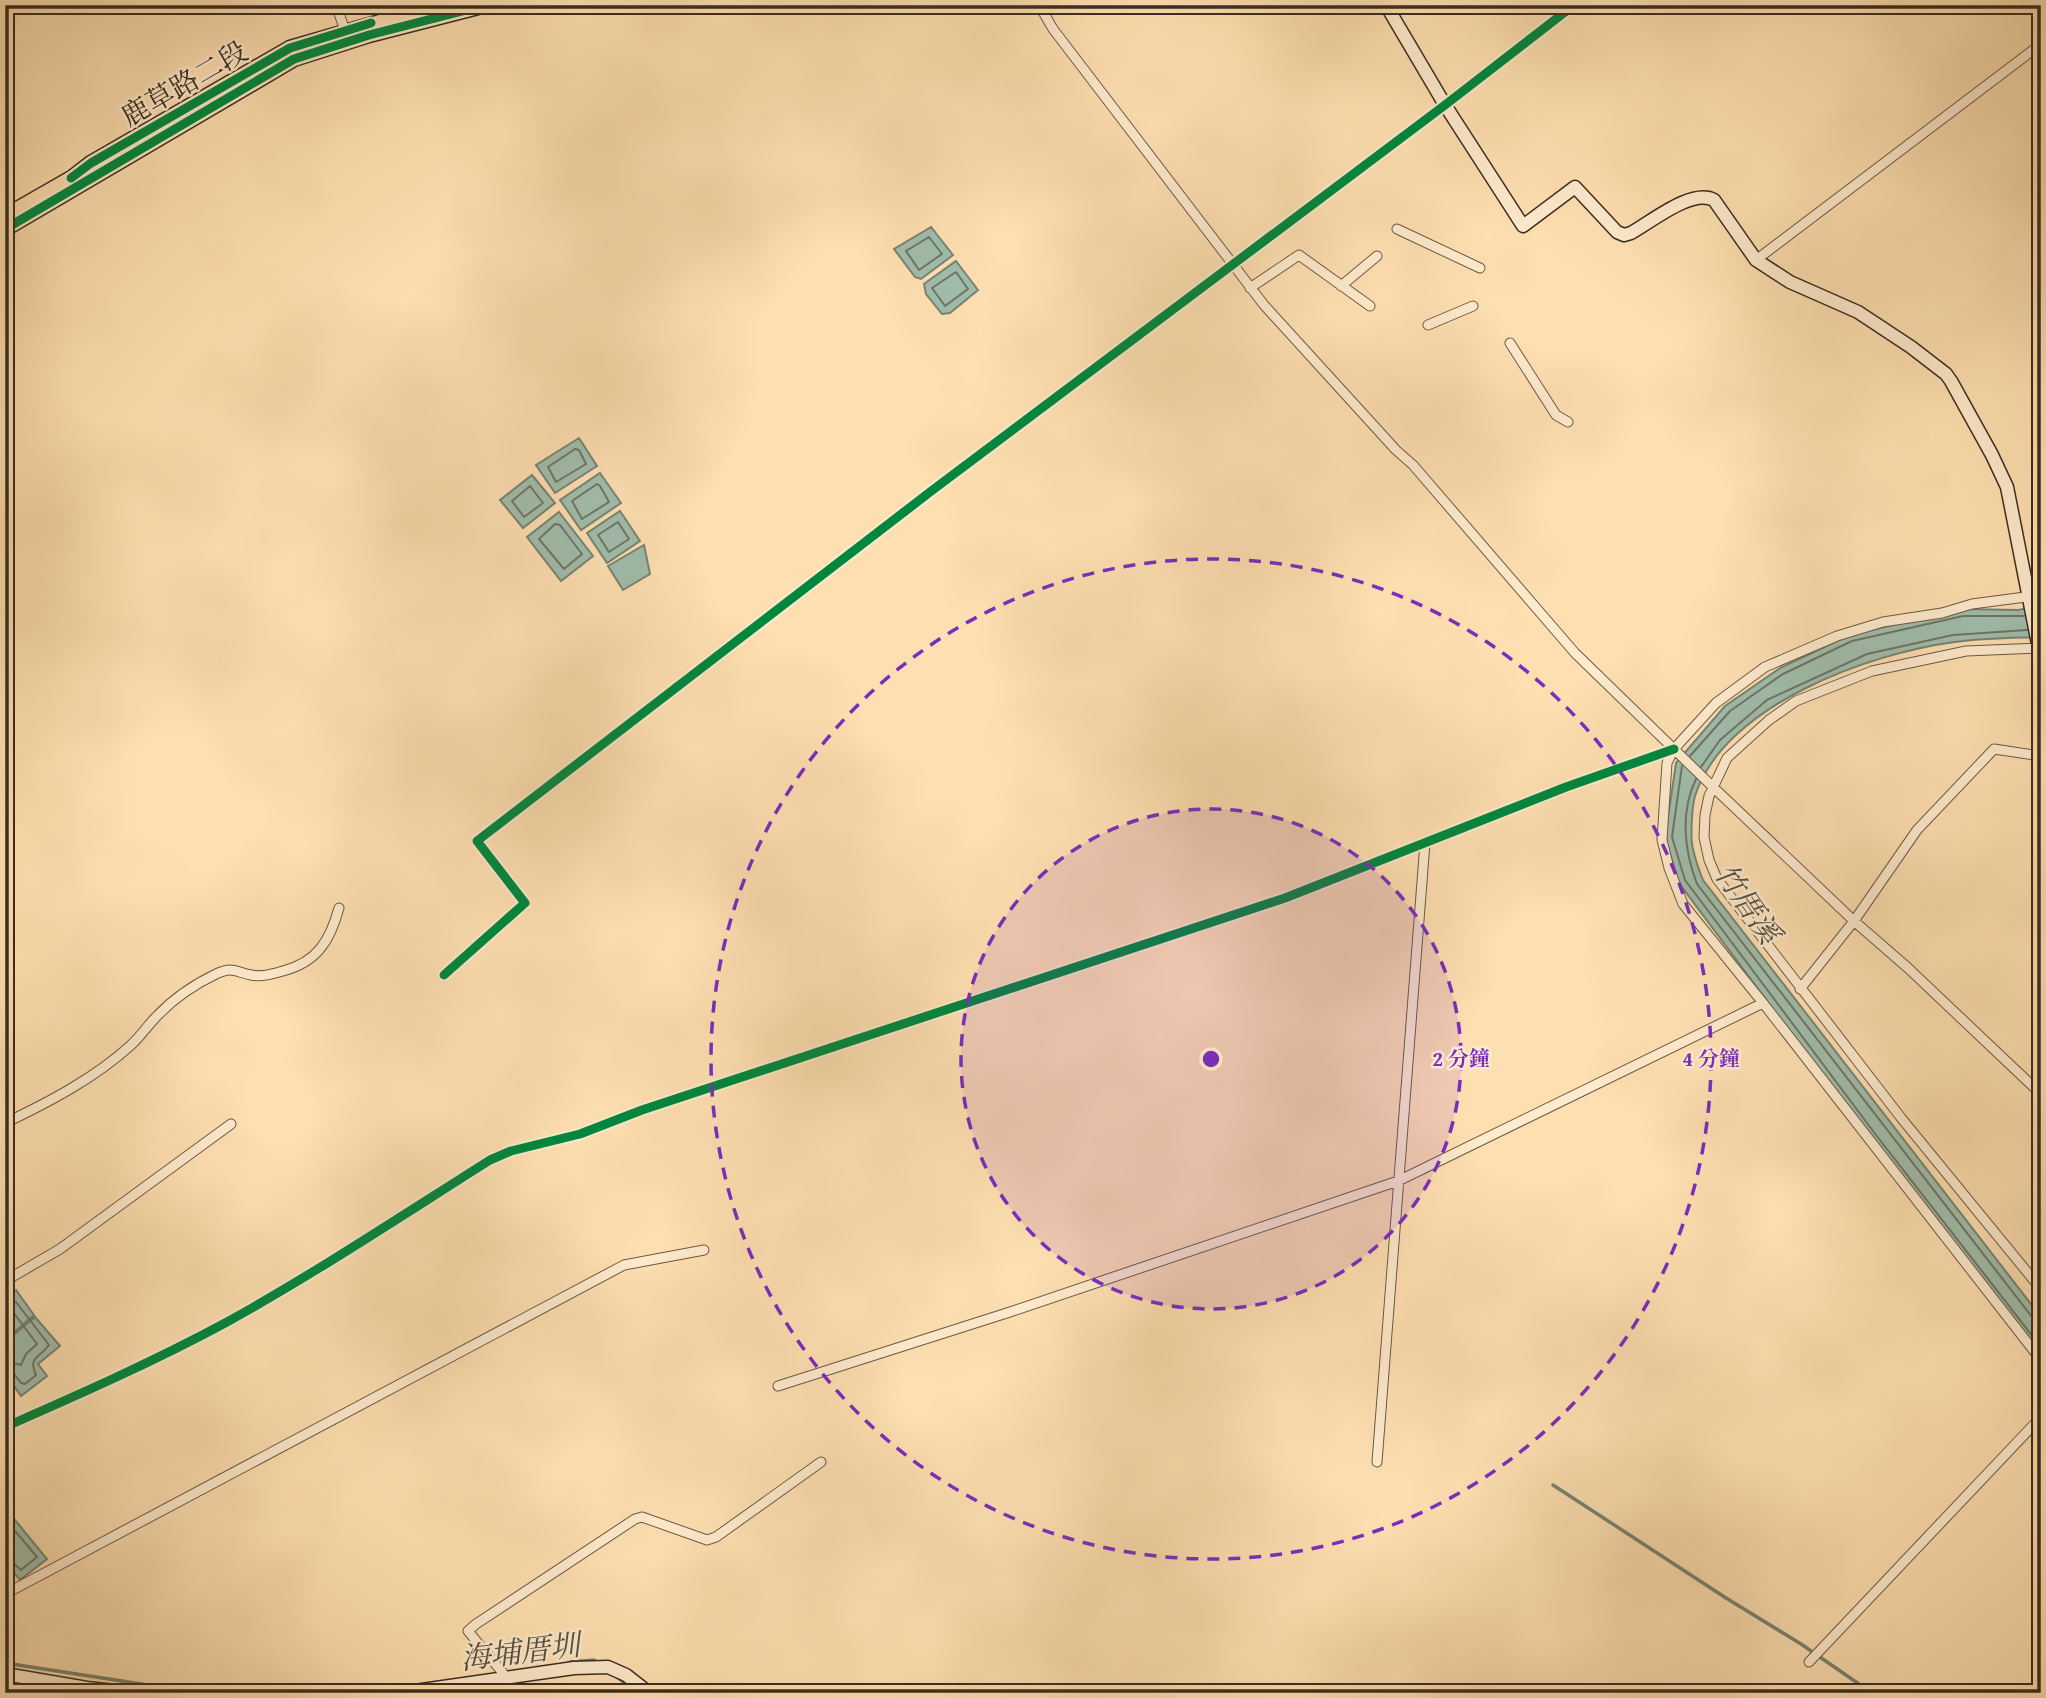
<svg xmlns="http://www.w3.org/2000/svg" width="2046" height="1698" font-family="'Gentium Book Plus','Noto Serif TC',serif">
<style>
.water{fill:#a0bdac;stroke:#778373;stroke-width:2}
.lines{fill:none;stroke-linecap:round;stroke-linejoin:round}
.shore{stroke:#6d7565;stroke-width:2}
.stream{stroke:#778373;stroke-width:3.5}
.street-casing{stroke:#6b5a43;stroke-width:11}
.secondary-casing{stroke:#3a2d1e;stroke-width:15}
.primary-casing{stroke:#3a2d1e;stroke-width:17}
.street{stroke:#feeacc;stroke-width:9}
.secondary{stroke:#feeacc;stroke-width:12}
.primary{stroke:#fedfb1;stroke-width:14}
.cycleway-casing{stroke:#feeacc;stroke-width:13}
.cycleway{stroke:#00873e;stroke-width:9}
.ring{fill:none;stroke:#7b2cbf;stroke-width:3.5;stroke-dasharray:12 9}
.labels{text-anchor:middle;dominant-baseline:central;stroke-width:5;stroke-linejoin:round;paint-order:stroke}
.street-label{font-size:28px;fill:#3a2d1e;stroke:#feeacc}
.water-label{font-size:30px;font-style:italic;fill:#545142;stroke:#feeacc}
.centre{fill:#7b2cbf;stroke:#feeacc;stroke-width:3.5}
.ring-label{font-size:21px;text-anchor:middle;font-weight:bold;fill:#7b2cbf;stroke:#feeacc;stroke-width:5;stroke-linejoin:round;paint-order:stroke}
</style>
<rect width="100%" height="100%" fill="#fedfb1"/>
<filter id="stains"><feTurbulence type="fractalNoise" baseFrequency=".00286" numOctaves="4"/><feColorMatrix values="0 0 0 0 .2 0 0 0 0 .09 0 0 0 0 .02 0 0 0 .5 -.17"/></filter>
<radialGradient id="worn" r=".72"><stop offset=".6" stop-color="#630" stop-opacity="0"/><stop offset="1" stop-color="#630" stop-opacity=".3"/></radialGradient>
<path class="water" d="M931 227 953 255 921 279 915 277 894 249Z
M956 261 978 290 950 313 942 314 926 294 924 284Z
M579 438 597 466 555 493 536 465Z
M600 473 621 503 581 530 560 500Z
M532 475 555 503 523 528 500 500Z
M620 511 640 541 607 563 587 533Z
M559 512 593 556 561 581 527 537Z
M644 545 650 574 623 590 608 566Z
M2041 606V637C2012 638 1983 638 1955 642 1870 653 1724 705 1695 796 1692 806 1690 839 1693 849 1695 859 1699 870 1703 880L2041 1317V1359L1870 1139 1679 883 1665 838 1676 763 1725 706 1780 668 1850 635 1962 609 2018 610Z
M16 1290 34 1315 5 1340V1297Z
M35 1317 60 1346 38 1364 47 1376 21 1396 5 1373V1342Z
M6 1509 47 1559 20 1580 5 1563Z"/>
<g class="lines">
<path class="shore" d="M929 237 942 254 919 270 906 251Z
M956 272 968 289 945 306 932 288Z
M575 449 579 450 586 464 556 482 548 467Z
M597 484 600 486 609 502 582 519 572 501Z
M530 486 543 503 524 517 512 501Z
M618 522 629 539 609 552 598 535Z
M555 524 560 525 582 554 564 569 539 539Z
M1690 756 1730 711 1783 674 1852 641 1963 616H2024
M1682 766 1672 837 1685 880 1876 1135 2041 1347
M1701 767 1720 740 1767 700 1867 654 1953 635 2027 630
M1696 779C1680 812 1684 850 1697 884L2032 1317 2041 1320
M5 1303 16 1302 49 1345C39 1359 28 1356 36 1375L25 1384 21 1383 12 1371 5 1370
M5 1311 13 1312 37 1344 26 1354 21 1365 5 1361
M5 1519 37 1557 21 1570 11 1561 5 1560"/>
<path class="stream" d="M1553 1485 1726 1598 1801 1644 1872 1693
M570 1662 594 1660 599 1664
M5 1663 148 1685 214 1686 248 1693
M617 1677 638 1693
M363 1693 400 1689"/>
<defs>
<path id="street" d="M336 5 347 36
M1039 5 1053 29 1264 305 1396 450 1413 465 1575 653 1713 787 1854 921 1908 968 2041 1094
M1397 229 1480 268
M1756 260 2041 44
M1341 286 1377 256
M1250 288 1299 255 1370 306
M1428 325 1473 306
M1510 343 1556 415 1568 422
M2041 595 1972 604 1942 613 1883 622 1837 636 1765 667 1716 703 1674 749 1667 763 1662 840 1669 868 1683 904 1763 1003 2041 1360
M2041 648 1966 651 1872 671 1796 701 1769 720 1727 758 1709 796 1705 815 1704 837 1709 860 1717 879 1902 1119 2041 1289
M444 975 525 903 477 841 930 492 1445 105 1574 5
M1800 989 1854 921 1917 830 1994 749 2041 756
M5 1123C49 1102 95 1078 131 1045 140 1037 147 1026 156 1017 172 1000 195 984 216 974 233 966 235 972 251 975 263 977 272 974 283 971 317 962 330 941 339 908
M5 1281 60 1249 231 1124
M778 1386 1010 1312 1398 1181 1763 1003
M5 1427C80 1394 155 1361 227 1322 317 1272 403 1215 490 1160L511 1151 580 1134 642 1110 1285 898 1566 787 1674 749
M1377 1462 1425 843
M5 1594 624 1265 704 1250
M1809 1662 2041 1417
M507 1678 468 1631 476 1624 635 1519 642 1517 707 1540 716 1537 821 1462"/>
<path id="secondary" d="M1386 5 1445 105 1523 226 1575 187 1617 232 1624 235 1631 233C1651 222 1692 188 1714 200L1756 260 1790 282 1858 312 1911 347 1946 374 1951 381 1992 455 2007 487 2041 659
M5 1674 87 1688 133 1693
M401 1693 574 1668 608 1667 626 1675 649 1693"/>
<path id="primary" d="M5 216 73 177 91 163 290 48 439 5
M5 229 294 59 369 35 486 5"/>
</defs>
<use href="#street" class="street-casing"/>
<use href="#secondary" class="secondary-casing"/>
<use href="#primary" class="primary-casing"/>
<use href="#street" class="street"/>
<use href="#secondary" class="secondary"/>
<use href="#primary" class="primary"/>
<defs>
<path id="cycleway" d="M71 178 91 163 290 48 371 23
M5 229 294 59 369 35 486 5
M444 975 525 903 477 841 930 492 1445 105 1574 5
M5 1427C80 1394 155 1361 227 1322 317 1272 403 1215 490 1160L511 1151 580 1134 642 1110 1285 898 1566 787 1674 749"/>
</defs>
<use href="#cycleway" class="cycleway-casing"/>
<use href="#cycleway" class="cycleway"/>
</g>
<circle cx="1211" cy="1059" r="250" fill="#7b2cbf" fill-opacity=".12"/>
<g class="ring">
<circle cx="1211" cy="1059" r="250"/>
<circle cx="1211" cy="1059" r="500"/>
</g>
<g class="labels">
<g class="street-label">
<text transform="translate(184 83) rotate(-30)">鹿草路二段</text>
</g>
<g class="water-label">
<text transform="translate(1748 903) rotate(55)">竹厝溪</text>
<text transform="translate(520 1651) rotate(-7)">海埔厝圳</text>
</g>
</g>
<circle cx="1211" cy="1059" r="10" class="centre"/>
<g class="ring-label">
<text x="1461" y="1066">2 分鐘</text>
<text x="1711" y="1066">4 分鐘</text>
</g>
<rect width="2046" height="1698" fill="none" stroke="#fedfb1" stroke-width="28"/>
<rect x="7" y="7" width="2032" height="1684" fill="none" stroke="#3a2d1e" stroke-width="3.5"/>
<rect x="14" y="14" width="2018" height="1670" fill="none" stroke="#3a2d1e" stroke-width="2"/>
<rect width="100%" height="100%" filter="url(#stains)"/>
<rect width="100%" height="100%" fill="url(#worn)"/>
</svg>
